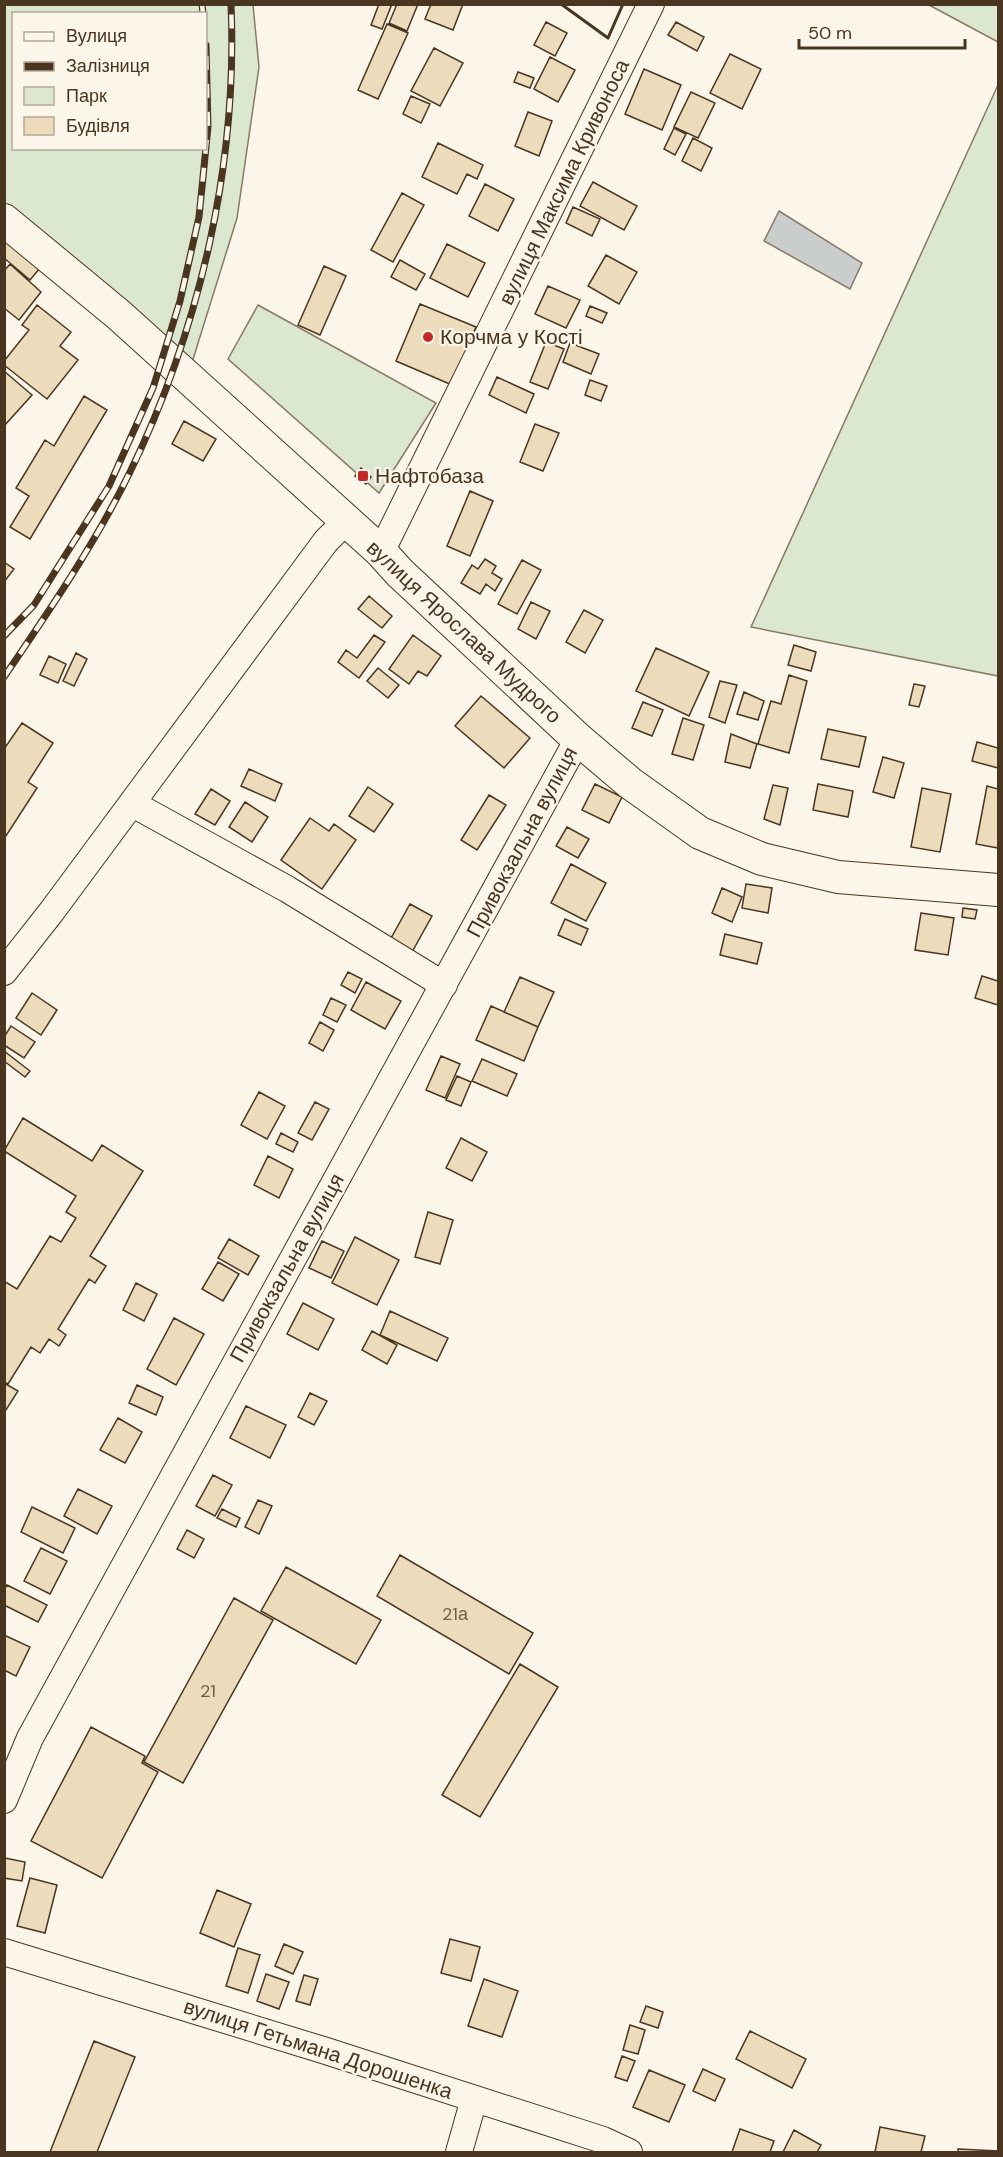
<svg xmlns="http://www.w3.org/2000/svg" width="1003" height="2157" font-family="'DM Sans',sans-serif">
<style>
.green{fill:#dce7d0;stroke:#887966;stroke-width:1.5;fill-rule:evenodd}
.water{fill:#c9cecd;stroke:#887966;stroke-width:1.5}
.building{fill:#ecdcbc;stroke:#4a3520;stroke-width:1.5}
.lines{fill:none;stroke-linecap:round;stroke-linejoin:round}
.minor-casing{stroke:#4a3520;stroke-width:28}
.major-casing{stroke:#4a3520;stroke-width:34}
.minor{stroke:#fbf6e9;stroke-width:26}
.major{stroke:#fbf6e9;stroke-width:32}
.rail-casing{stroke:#4a3520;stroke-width:7}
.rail{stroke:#fbf6e9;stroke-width:4.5;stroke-dasharray:14;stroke-linecap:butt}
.wall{stroke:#4a3520;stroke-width:3}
.poi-dot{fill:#c62828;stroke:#fbf6e9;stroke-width:2}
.labels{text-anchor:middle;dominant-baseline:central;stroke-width:4.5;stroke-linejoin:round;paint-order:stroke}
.number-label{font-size:18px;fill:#725f47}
.street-label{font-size:21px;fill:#4a3520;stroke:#fbf6e9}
.poi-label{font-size:21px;fill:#4a3520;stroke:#fbf6e9;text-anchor:start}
</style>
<rect width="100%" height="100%" fill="#fbf6e9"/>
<path class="green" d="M4 5H253L259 67 237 218 185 385 5 226ZM14 14H206V148H14Z
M929 5H998V42Z
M998 85V676L751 627Z
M258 305 436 403 379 493 228 359Z"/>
<path class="water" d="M779 211 862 263 850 289 764 241Z"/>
<path class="building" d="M379 4H392L382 29 371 25Z
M397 4H418L407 31 389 23Z
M431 4H463L453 30 425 19Z
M546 22 567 33 555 56 534 45Z
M676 22 704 37 697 51 668 35Z
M387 24 408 33 378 99 358 90Z
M434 48 463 63 440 106 411 91Z
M730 54 761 69 742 109 710 93Z
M550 57 575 70 558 102 534 89Z
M644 69 681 85 662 130 625 114Z
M518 72 534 78 530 88 514 82Z
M691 92 715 103 698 138 674 127Z
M411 96 430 104 421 123 403 114Z
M528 112 552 121 539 156 515 146Z
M674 128 686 134 675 155 664 149Z
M693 138 712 148 701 171 682 161Z
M438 143 483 165 477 179 467 174 457 194 422 177Z
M593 182 637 206 624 230 580 206Z
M485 184 514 199 498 231 469 216Z
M402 193 424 205 393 262 371 250Z
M573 207 600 219 592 236 566 223Z
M4 236 40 268 30 280 4 258Z
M447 244 485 263 468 297 430 278Z
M606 255 637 272 619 304 588 286Z
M400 260 425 274 416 290 391 277Z
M10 264 41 292 19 320 4 308V271Z
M324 266 346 276 320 335 298 325Z
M548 286 580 300 566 328 535 314Z
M420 304 476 327 452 385 396 361Z
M37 305 71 332 60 346 78 360 47 399 4 365V361L29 330 22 325Z
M590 306 607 313 602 323 586 316Z
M546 342 564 349 548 389 530 382Z
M570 343 599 354 591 374 563 362Z
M4 371 32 395 4 426Z
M497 377 534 394 526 413 489 395Z
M590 380 607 386 601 401 585 395Z
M84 396 107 410 30 539 10 527 29 496 16 488 45 440 54 446Z
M184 421 216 439 203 461 172 444Z
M535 424 559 433 543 471 520 462Z
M361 468 371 477 366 484 355 476Z
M470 491 493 501 470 556 447 546Z
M485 559 496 566 492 573 502 579 495 591 486 584 480 594 461 583 472 565 478 569Z
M522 560 541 570 517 614 498 604Z
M4 562 14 569 4 582Z
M369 596 392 616 382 628 358 609Z
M531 602 550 611 536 639 518 629Z
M584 610 603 620 585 653 566 642Z
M374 635 385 642 359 678 338 662 346 650 357 658Z
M413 635 441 656 427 676 418 671 409 684 389 669Z
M794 645 816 652 811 671 788 665Z
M656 648 709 672 689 716 636 691Z
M76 653 87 659 74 686 63 681Z
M49 656 66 664 58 683 40 675Z
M378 668 399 685 388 698 367 681Z
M789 675 807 681 789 753 758 744 771 701 781 704Z
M720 681 737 685 725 723 709 717Z
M914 684 925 686 919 707 909 705Z
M744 692 764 701 758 720 737 714Z
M481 696 530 738 504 768 455 726Z
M643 702 663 710 652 736 632 728Z
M683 718 704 725 693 760 672 754Z
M22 723 53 743 28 782 37 788 4 839V749Z
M828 729 866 737 859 767 821 759Z
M731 734 757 744 750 768 725 762Z
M977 742 998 748V768L972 761Z
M883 757 904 763 894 798 873 792Z
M249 769 282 784 275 801 241 786Z
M595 784 622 797 609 823 582 810Z
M818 784 853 791 848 817 813 810Z
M773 785 788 788 780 825 764 819Z
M987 786 998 789V848L976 844Z
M368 787 393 804 374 832 349 816Z
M922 788 951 794 940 852 911 847Z
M211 789 230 801 215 825 195 814Z
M489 795 506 805 477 850 461 840Z
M245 802 268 817 252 842 229 827Z
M310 818 329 831 334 824 356 840 322 889 281 860Z
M567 827 589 839 578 858 556 846Z
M571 864 606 883 586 921 551 903Z
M746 884 772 888 768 913 742 908Z
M722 888 742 897 732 922 712 913Z
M410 904 432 916 412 952 390 940Z
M963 908 977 910 975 919 962 917Z
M921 913 954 918 948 955 915 950Z
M565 919 588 929 581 945 558 935Z
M725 934 762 943 757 964 720 955Z
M348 972 362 979 355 993 341 985Z
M982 976 998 981V1005L975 998Z
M520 977 554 992 538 1027 504 1012Z
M366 982 401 1001 385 1029 351 1010Z
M32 993 57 1010 41 1035 16 1018Z
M331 998 346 1005 337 1022 323 1015Z
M491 1006 538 1027 524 1061 476 1040Z
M320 1022 334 1030 323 1051 309 1043Z
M11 1026 35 1042 24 1058 4 1045V1037Z
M4 1051 30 1071 25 1077 4 1061Z
M441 1056 460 1064 445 1098 426 1090Z
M482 1059 517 1074 507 1096 472 1081Z
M457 1076 471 1082 461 1106 446 1100Z
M259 1092 285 1106 267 1139 241 1125Z
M315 1102 329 1109 312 1140 298 1133Z
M23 1118 92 1161 102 1145 143 1171 90 1256 106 1266 95 1283 89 1279 58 1329 66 1335 59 1346 49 1339 40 1353 31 1347 8 1384 4 1382V1281L17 1289 50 1236 61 1242 76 1218 66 1212 76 1196 4 1151Z
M281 1133 298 1142 293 1152 276 1144Z
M461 1138 487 1152 472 1181 446 1168Z
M268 1156 293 1169 279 1198 254 1185Z
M428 1212 453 1220 440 1264 415 1257Z
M355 1237 399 1260 377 1305 332 1283Z
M229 1239 259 1256 248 1275 218 1258Z
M322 1241 344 1251 331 1278 309 1268Z
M218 1262 239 1274 223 1301 202 1289Z
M136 1283 157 1294 144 1321 123 1310Z
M303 1303 334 1319 318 1350 287 1334Z
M390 1311 448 1338 437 1361 380 1335Z
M174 1318 204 1334 176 1385 147 1369Z
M372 1331 397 1345 387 1364 362 1350Z
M4 1383 18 1391 4 1413Z
M137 1385 163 1397 156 1415 129 1403Z
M310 1393 327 1401 314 1425 298 1417Z
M246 1406 286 1425 270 1458 230 1438Z
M118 1418 142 1432 125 1463 100 1450Z
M213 1475 232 1485 215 1516 196 1506Z
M78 1489 112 1506 97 1534 64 1516Z
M258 1500 272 1506 259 1534 245 1527Z
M32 1507 75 1528 63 1553 21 1532Z
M222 1509 240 1518 236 1527 217 1518Z
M187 1530 204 1539 194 1558 177 1549Z
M41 1548 67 1561 50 1594 24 1581Z
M400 1555 533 1633 509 1674 377 1596Z
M286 1567 381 1620 356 1664 261 1611Z
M7 1585 47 1605 38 1622 4 1605V1589Z
M234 1598 273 1620 183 1783 144 1762Z
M4 1635 30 1647 16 1676 4 1670Z
M520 1664 558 1687 480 1817 442 1795Z
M91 1727 145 1756 142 1763 158 1772 102 1878 31 1841Z
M5 1858 25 1862 22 1881 4 1878Z
M30 1878 57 1885 45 1933 17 1926Z
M217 1890 251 1904 234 1947 200 1933Z
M450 1939 480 1947 471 1981 441 1973Z
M284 1944 303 1952 293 1974 275 1966Z
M238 1948 260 1955 248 1993 226 1986Z
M266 1974 289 1982 279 2009 257 2001Z
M304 1975 318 1979 310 2005 296 2001Z
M484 1979 518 1991 502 2037 468 2026Z
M646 2006 663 2012 658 2028 640 2022Z
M630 2025 645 2030 638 2054 623 2050Z
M750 2031 806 2059 792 2088 736 2059Z
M94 2041 135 2057 97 2152H50Z
M622 2056 635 2061 627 2081 615 2077Z
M703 2069 725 2079 715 2101 693 2091Z
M649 2070 685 2085 669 2122 633 2107Z
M880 2127 925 2136 921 2152H875Z
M740 2129 774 2141 770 2152H732Z
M794 2130 821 2145 817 2152H783Z
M958 2149 998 2151V2152H958Z"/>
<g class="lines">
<defs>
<path id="minor" d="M381 552 651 4
M133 804 287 889 444 985
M4 972 52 911 326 541 345 522
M4 1800 30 1738 578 739
M4 1952 323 2050 603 2140 629 2152
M459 2152 474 2099"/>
<path id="major" d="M4 220 119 315 381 552 400 573 578 739 630 783 700 833 762 859 838 877 998 890"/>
</defs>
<use href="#minor" class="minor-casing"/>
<use href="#major" class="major-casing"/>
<use href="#minor" class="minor"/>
<use href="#major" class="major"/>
<defs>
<path id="rail" d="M202 4 203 14
M4 636 34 605 109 486 153 388 180 301 199 217 208 127 206 45
M4 677C49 611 95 544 130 472 200 328 238 164 231 4"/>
</defs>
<use href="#rail" class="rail-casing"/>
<use href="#rail" class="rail"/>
<path class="wall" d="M561 4 608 38 623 4"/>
</g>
<g class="poi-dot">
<circle cx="428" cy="337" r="6"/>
<rect x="357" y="470" width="12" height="12" rx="3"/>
</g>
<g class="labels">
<g class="number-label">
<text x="455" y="1614">21а</text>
<text x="208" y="1691">21</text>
</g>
<g class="street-label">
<text transform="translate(564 182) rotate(-64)">вулиця Максима Кривоноса</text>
<text transform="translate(464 632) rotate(43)">вулиця Ярослава Мудрого</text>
<text transform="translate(522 842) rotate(-62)">Привокзальна вулиця</text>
<text transform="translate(287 1268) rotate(-61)">Привокзальна вулиця</text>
<text transform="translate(318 2049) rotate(18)">вулиця Гетьмана Дорошенка</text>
</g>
<g class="poi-label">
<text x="440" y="337">Корчма у Кості</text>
<text x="375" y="476">Нафтобаза</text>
</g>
</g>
<rect width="1003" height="2157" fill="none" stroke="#4a3520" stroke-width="12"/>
<rect x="12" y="12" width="195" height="138" fill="#fbf6e9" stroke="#b4a999" stroke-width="1.5"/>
<rect x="24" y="32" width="30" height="9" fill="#fbf6e9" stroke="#b4a999" stroke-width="1.5"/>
<text x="66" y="42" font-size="18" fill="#4a3520">Вулиця</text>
<rect x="24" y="62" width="30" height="9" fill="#4a3520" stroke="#b4a999" stroke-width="1.5"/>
<text x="66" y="72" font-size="18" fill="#4a3520">Залізниця</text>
<rect x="24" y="87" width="30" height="18" fill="#dce7d0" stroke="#b4a999" stroke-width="1.5"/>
<text x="66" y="102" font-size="18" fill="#4a3520">Парк</text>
<rect x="24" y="117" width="30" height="18" fill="#ecdcbc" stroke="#b4a999" stroke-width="1.5"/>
<text x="66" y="132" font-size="18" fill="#4a3520">Будівля</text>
<path d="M799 39v9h166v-9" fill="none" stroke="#4a3520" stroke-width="3"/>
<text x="808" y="39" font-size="18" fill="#4a3520" stroke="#fbf6e9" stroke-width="4.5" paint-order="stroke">50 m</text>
</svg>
